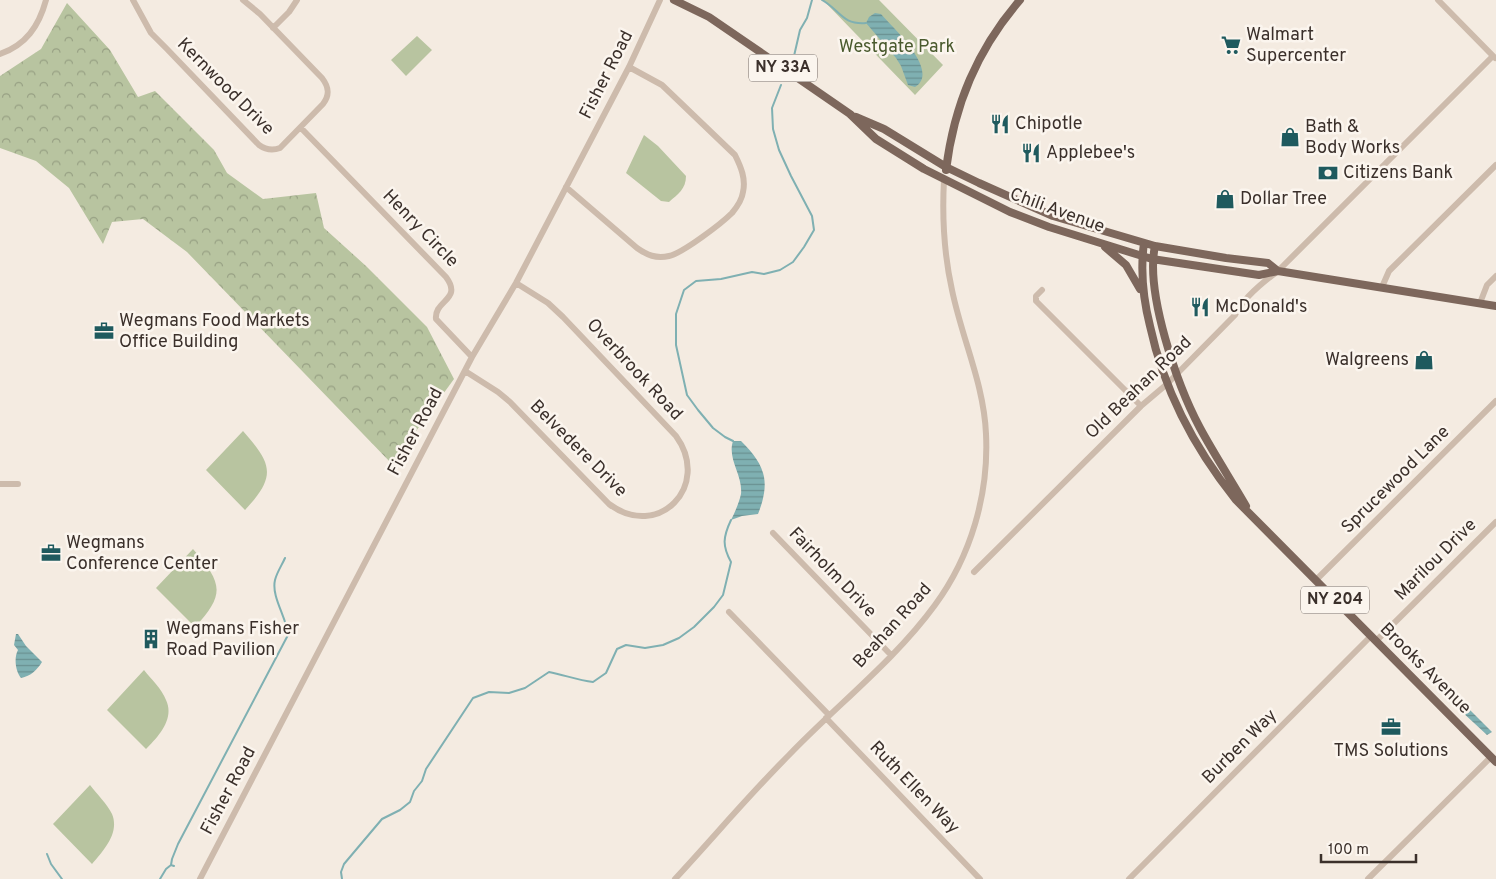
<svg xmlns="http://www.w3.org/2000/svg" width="1496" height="879" font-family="Overpass,sans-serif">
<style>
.green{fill:#b8c4a0}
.forest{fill:url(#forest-crowns)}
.water{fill:url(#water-rules)}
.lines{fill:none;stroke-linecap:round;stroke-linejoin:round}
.stream{stroke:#7fb0b2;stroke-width:2}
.minor{stroke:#cdbbac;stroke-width:6}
.major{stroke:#7d675c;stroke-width:8}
.labels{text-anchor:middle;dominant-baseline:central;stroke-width:5;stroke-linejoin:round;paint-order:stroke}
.shield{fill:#fbf5ee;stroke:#756b66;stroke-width:1}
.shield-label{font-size:16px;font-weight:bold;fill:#3b302b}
.poi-label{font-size:18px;fill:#3b302b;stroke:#fbf5ee;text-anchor:start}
.park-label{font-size:18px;fill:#4a5a2e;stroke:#fbf5ee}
.street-label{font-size:18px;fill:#3b302b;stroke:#fbf5ee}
</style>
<defs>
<pattern id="forest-crowns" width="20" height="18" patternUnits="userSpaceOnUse" patternTransform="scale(1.25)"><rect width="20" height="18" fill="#b8c4a0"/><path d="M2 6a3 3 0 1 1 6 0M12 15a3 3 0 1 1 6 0" fill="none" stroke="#97a083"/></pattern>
<pattern id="water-rules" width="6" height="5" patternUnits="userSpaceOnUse" patternTransform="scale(1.25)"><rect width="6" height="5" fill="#7fb0b2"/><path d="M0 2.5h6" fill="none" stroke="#699091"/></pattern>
</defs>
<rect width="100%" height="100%" fill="#f4ebe1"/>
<path class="green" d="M823 0H879L943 65 915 95Z
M417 36 432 50 406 76 391 60Z
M644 135 658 146 686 176C686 189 678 194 669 202L661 201 626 173Z
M243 431C272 464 277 476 245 510L206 470Z
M193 549C221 582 227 593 195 627L156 588Z
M144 670C151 679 162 689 166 700 175 719 158 737 146 749L107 710Z
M90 785C97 794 107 804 112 814 120 833 103 851 92 864L53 824Z"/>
<path class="forest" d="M67 3 110 50 138 97 155 91 214 150 227 173 263 199 316 193 324 228 366 266 427 327 454 379 392 464 187 252 143 219 112 222 103 244 69 188 36 161 0 148V76L41 49Z"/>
<path class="water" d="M875 13 881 14C892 27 941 71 915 87L908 85 901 66 896 58 866 23 869 17Z
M733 441H741C765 465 771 481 758 514L742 516 731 520C735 512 739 503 741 494 743 475 727 459 733 441Z
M16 634H18L26 646 42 662C37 670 31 676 21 678 15 671 14 657 18 650L14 645Z
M1464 704 1492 732 1487 735 1460 710V707Z"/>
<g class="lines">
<path class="stream" d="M822 0C840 10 842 25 866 23
M794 56 800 30 807 18 812 0
M733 441 725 437 713 428 698 410 687 395 676 345V314L684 290 696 281 721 279 752 272 764 274 780 270 793 262 804 247 814 230 812 216 791 176 779 150 773 129 772 108 781 85
M47 854 51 864 62 879
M171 865 172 859 178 844 288 635C287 618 271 597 275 580 277 572 282 565 285 558
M160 879 166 869 171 865 174 866
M342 879 341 872 344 864 382 819 400 810 410 802 414 791 422 781 426 769 473 698 489 692 509 693 525 688 549 672C564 675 578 680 593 682L606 673 617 649 626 645 645 648 663 645 679 638 694 627 714 607 723 595 731 562C722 546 723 537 731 520"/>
<path class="minor" d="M133 0 151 33 166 48 259 145C266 150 272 151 280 148L323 104C330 95 329 87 322 78L260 14 243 0
M1438 0 1495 58
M273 28 289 12 297 0
M0 54C26 45 39 26 46 0
M301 128 446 277C463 300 434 300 436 319L472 357
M566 187 637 248C647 255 656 259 669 256 683 253 722 223 732 213 737 207 742 200 743 192 746 179 741 167 735 155L662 85 629 67
M1382 287 1389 271 1496 165
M1042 290 1036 296V301L1141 406
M1480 303 1487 285 1496 276
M465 371 498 392 510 402 609 504C658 541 712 486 676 436L563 317 548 303 516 283
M0 484H18
M773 533 891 655
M974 572 1141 406 1167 384 1235 315C1243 298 1263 282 1278 271L1493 56
M1316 580 1496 401
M729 612 829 715
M1376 641 1496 522
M826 718 980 879
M200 879 472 357 516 283 629 67 660 0
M675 879C713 838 749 795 789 755 837 705 895 660 935 605 971 556 989 494 986 434 984 384 962 339 952 290 944 254 942 217 944 180
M1129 879 1371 636
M1368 879 1491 757"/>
<path class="major" d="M674 0 709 17 747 43 850 114 876 139 924 169 1010 212 1049 227 1152 259 1259 275 1278 271 1496 306
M856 117 884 129 946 167 979 183 1053 216 1155 246 1226 258 1268 263 1278 271
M946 170C954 105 977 50 1020 0
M1144 243C1140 272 1143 298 1150 326 1164 391 1195 449 1236 500L1496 762
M1155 246C1145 292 1177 385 1200 428 1214 454 1231 480 1246 506
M1105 247 1126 265 1140 289"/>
</g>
<defs>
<symbol id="supermarket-bare" viewBox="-9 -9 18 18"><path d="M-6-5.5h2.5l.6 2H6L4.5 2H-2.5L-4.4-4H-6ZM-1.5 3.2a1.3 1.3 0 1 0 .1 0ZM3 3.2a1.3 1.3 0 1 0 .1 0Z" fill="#1f5a5e" stroke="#fbf5ee" stroke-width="2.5" paint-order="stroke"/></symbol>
<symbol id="restaurant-bare" viewBox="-9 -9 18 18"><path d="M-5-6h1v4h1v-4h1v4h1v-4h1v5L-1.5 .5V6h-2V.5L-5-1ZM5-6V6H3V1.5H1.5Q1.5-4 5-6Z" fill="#1f5a5e" stroke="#fbf5ee" stroke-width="2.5" paint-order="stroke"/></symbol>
<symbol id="shop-bare" viewBox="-9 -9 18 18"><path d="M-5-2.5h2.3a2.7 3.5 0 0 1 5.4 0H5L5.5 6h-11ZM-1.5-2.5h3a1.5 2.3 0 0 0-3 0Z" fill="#1f5a5e" stroke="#fbf5ee" stroke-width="2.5" paint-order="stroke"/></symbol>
<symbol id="bank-bare" viewBox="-9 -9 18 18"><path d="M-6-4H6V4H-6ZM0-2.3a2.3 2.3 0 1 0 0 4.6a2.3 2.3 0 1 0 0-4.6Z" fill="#1f5a5e" stroke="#fbf5ee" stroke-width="2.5" paint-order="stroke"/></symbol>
<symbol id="office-bare" viewBox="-9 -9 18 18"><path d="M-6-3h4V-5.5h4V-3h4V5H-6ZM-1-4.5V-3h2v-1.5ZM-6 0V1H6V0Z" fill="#1f5a5e" stroke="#fbf5ee" stroke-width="2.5" paint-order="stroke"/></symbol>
<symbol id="building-bare" viewBox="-9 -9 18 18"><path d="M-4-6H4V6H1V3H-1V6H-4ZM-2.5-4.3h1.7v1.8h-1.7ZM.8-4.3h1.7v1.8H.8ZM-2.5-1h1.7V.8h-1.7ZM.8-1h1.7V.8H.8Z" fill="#1f5a5e" stroke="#fbf5ee" stroke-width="2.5" paint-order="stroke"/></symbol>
</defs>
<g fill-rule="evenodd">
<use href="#supermarket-bare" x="1217" y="31" width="28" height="28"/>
<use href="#restaurant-bare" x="986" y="110" width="28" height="28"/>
<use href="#shop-bare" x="1276" y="123" width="28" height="28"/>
<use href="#restaurant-bare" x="1017" y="139" width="28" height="28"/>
<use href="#bank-bare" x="1314" y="159" width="28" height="28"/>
<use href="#shop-bare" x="1211" y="185" width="28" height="28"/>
<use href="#restaurant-bare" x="1186" y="293" width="28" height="28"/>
<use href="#office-bare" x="90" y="317" width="28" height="28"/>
<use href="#shop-bare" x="1410" y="346" width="28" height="28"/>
<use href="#office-bare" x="37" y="539" width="28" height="28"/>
<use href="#building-bare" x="137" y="625" width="28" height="28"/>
<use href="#office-bare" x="1377" y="713" width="28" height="28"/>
</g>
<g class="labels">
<g class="shield">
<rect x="749" y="54.5" width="68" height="27" rx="4"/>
<rect x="1301" y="586.5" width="68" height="27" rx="4"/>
</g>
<g class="shield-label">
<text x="783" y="68">NY 33A</text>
<text x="1335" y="600">NY 204</text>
</g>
<g class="poi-label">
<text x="1246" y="35">Walmart<tspan x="1246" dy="21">Supercenter</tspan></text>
<text x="1015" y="124">Chipotle</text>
<text x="1305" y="127">Bath &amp;<tspan x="1305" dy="21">Body Works</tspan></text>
<text x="1046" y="153">Applebee's</text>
<text x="1343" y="173">Citizens Bank</text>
<text x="1240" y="199">Dollar Tree</text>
<text x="1215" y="307">McDonald's</text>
<text x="119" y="321">Wegmans Food Markets<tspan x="119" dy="21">Office Building</tspan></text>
<text x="1409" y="360" text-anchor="end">Walgreens</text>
<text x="66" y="543">Wegmans<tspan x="66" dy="21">Conference Center</tspan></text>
<text x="166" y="629">Wegmans Fisher<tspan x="166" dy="21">Road Pavilion</tspan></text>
<text x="1391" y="751" text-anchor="middle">TMS Solutions</text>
</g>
<g class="park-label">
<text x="897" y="47">Westgate Park</text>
</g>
<g class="street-label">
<text transform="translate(607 75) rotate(-63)">Fisher Road</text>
<text transform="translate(225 87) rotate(45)">Kernwood Drive</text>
<text transform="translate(1057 211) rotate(20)">Chili Avenue</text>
<text transform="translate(420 229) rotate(46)">Henry Circle</text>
<text transform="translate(634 370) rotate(47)">Overbrook Road</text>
<text transform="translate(1139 388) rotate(-44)">Old Beahan Road</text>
<text transform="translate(416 432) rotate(-62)">Fisher Road</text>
<text transform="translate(578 449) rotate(45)">Belvedere Drive</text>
<text transform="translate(1396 480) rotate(-45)">Sprucewood Lane</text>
<text transform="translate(1436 560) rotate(-45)">Marilou Drive</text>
<text transform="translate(832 573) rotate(46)">Fairholm Drive</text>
<text transform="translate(893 626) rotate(-48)">Beahan Road</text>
<text transform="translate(1425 669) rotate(45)">Brooks Avenue</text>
<text transform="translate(1240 747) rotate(-45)">Burben Way</text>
<text transform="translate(914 788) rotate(46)">Ruth Ellen Way</text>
<text transform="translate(229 791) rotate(-62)">Fisher Road</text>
</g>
</g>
<path d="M1321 854v8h95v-8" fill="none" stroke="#3b302b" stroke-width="2.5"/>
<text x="1328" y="854" font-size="15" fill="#3b302b" stroke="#fbf5ee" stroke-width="4" paint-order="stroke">100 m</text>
</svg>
